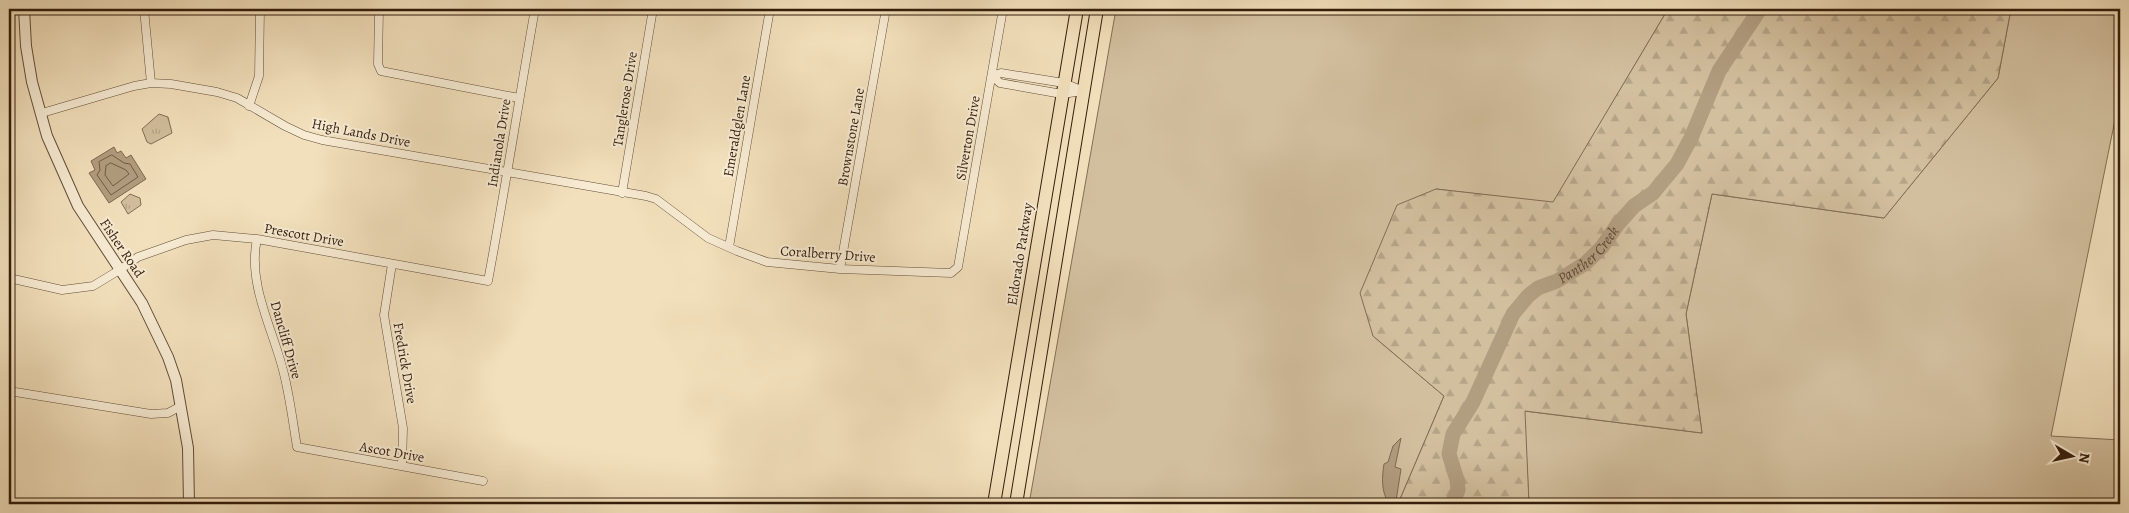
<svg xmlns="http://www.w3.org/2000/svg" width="2129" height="513" font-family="Alegreya,serif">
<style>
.grass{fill:#d2bf9e;stroke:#826e54}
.forest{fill:url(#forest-firs);stroke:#826e54}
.park{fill:url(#park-tufts);stroke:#826e54}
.water{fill:#b19d80;stroke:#7f6951}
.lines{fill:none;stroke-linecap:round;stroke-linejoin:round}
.shore{stroke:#725c46;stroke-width:1}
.river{stroke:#b19d80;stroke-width:15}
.minor-casing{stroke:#634d37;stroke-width:9}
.tertiary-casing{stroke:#634d37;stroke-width:12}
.primary-casing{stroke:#331c0b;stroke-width:14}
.minor{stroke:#f7ebd3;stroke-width:8}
.tertiary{stroke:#f7ebd3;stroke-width:10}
.primary{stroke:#f2e0bc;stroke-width:12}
.labels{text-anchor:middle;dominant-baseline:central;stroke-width:4;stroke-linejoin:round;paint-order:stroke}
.street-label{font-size:14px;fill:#331c0b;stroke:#f7ebd3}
.water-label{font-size:15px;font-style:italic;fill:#5f4934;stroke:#f7ebd3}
</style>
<defs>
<pattern id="forest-firs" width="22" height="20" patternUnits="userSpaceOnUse" patternTransform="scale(1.25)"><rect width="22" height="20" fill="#d2bf9e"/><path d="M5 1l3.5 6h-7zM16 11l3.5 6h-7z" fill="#b5a487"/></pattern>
<pattern id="park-tufts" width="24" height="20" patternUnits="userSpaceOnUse" patternTransform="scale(1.25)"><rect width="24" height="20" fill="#d2bf9e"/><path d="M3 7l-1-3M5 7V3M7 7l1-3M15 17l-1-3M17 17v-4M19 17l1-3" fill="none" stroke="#b5a487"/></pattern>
</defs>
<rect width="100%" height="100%" fill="#f2e0bc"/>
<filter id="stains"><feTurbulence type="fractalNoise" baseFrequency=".004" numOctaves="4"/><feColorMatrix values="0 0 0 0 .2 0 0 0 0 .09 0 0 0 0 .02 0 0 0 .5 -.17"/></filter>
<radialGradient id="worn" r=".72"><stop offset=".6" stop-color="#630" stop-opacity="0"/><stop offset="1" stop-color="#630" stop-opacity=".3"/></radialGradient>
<path class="grass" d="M1116 9H1668L1553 203 1436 189 1373 336 1444 396 1398 504H1029Z
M2011 9H2120V95L2051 436 2120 440V504H1529L1524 411 1702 433 1686 314 1712 194 1884 218 1998 78Z"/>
<path class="forest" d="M1668 9H2011L1998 78 1884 218 1712 194 1686 314 1702 433 1525 411 1529 504H1398L1444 396 1373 336 1360 293 1397 205 1436 189 1553 202Z"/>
<path class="park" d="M159 114 168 117 172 133 151 144 147 142 142 129Z
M130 194 140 198 141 205 128 214 121 202Z"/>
<path class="water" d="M114 147 117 153 121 151 126 158 131 155 146 179 109 203 89 173 95 170 91 161Z
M1401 438 1395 467 1401 469 1396 501 1388 502C1381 490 1382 477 1384 464L1388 462 1393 446Z"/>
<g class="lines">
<path class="shore" d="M112 155 124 163 130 164 138 177 111 195 97 175 100 170 99 162Z
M111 163 126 170 129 174 113 186 105 175 106 166Z"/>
<path class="river" id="s1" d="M1452 504 1458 490 1457 480 1449 454 1453 434 1473 402 1513 314 1528 296 1538 288 1557 281 1586 263 1602 247 1618 224 1634 206 1653 193 1677 164 1691 138 1719 71 1760 9"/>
<defs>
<path id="minor" d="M144 9 151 83
M379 9 378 64 381 71 519 98
M1001 73 1064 83 1083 91 1062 94 1000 83 992 76Z
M249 106 259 76 260 9
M42 113 134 86 151 83 171 84 217 92 237 98 285 126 304 135 322 140 646 196 656 199 708 238 737 251 767 262 840 269 951 273 958 267 1003 9
M622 193 653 9
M257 239C247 285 274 331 284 374 290 398 293 423 297 447L483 481
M729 247 770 9
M392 264 384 315 403 428 402 466
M840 269 886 9
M9 278 62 290 93 286 121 269 138 257 186 240 213 235 257 239 488 281C505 190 519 99 535 9
M9 391 151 414 168 413 181 406"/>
<path id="tertiary" d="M24 9 26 46 32 82 47 136 78 206 142 303 168 357 176 380 188 448 189 504"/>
<path id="primary" d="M994 504 1077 9
M1016 504 1097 9"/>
</defs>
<use href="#minor" class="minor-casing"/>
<use href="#tertiary" class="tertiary-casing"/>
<use href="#primary" class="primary-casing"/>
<use href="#minor" class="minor"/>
<use href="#tertiary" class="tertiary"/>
<use href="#primary" class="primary"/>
</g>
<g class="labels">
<g class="street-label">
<text transform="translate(625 99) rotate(-81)">Tanglerose Drive</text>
<text transform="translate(737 126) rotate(-80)">Emeraldglen Lane</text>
<text transform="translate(361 133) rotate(11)">High Lands Drive</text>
<text transform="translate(851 137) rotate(-80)">Brownstone Lane</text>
<text transform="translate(968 138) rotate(-80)">Silverton Drive</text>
<text transform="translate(499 143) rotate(-81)">Indianola Drive</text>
<text transform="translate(304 235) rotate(10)">Prescott Drive</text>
<text transform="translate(122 248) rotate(56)">Fisher Road</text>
<text transform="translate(828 254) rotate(4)">Coralberry Drive</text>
<text transform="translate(1020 254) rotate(-81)">Eldorado Parkway</text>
<text transform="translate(286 340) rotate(74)">Dancliff Drive</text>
<text transform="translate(405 363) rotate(80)">Fredrick Drive</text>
<text transform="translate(392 452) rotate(10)">Ascot Drive</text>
</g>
<g class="water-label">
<text stroke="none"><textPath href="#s1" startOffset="305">Panther Creek</textPath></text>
</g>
</g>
<rect width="2129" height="513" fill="none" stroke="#f2e0bc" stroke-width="30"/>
<rect x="10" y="10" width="2109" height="493" fill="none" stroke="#331c0b" stroke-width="2.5"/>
<rect x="15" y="15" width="2099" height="483" fill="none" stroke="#331c0b"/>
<g transform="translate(2072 456) rotate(99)" stroke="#f7ebd3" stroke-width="4" paint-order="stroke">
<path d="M0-4L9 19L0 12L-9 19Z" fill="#331c0b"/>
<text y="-8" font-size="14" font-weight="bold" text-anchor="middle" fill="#331c0b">N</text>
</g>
<rect width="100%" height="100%" filter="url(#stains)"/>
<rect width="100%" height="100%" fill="url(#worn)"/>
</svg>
